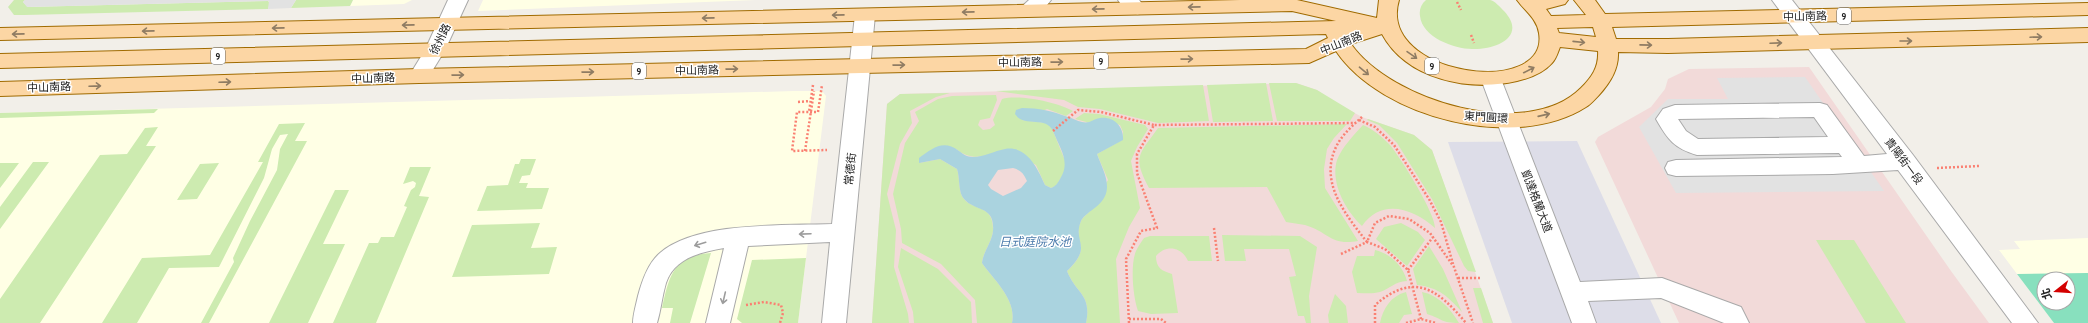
<svg xmlns="http://www.w3.org/2000/svg" width="2088" height="323" font-family="'PT Sans Narrow','Noto Sans TC',sans-serif">
<style>
.commercial{fill:#f2dad9}
.education{fill:#ffffe5;fill-rule:evenodd}
.grass{fill:#cdebb0}
.pitch{fill:#88e0be;fill-rule:evenodd}
.parking{fill:#e2e2e2}
.plaza{fill:#dddde8}
.water{fill:#aad3df;fill-rule:evenodd}
.lines{fill:none;stroke-linecap:round;stroke-linejoin:round}
.minor-casing{stroke:#a9a9a9;stroke-width:2}
.major-casing{stroke:#a06b00;stroke-width:2}
.path{stroke:#fa8072;stroke-width:2.5;stroke-dasharray:2 2;stroke-linecap:butt}
.minor{fill:#fff;fill-rule:evenodd}
.major{fill:#fcd6a4;fill-rule:evenodd}
.oneway{stroke:#8f7c63}
.oneway2{stroke:#9c9c9c}
.labels{text-anchor:middle;dominant-baseline:central;stroke-width:3;stroke-linejoin:round;paint-order:stroke}
.shield{fill:#fff;stroke:#646464;stroke-width:1}
.shield-label{font-size:10px;font-weight:bold;fill:#222}
.street-label{font-size:11px;fill:#222;stroke:#fff}
.water-label{font-size:12px;font-style:italic;fill:#4a7aab;stroke:#fff}
</style>
<rect width="100%" height="100%" fill="#f2efe9"/>
<path class="commercial" d="M1809 67 1951 271 1989 323H1679L1595 142 1598 137 1651 107 1665 89 1668 79 1689 69Z
M1296 83 1317 90 1331 100 1362 117 1414 135 1432 150 1493 323H872L887 104 900 94Z"/>
<path class="education" d="M353 0H412L404 4 350 6Z
M483 0H756L478 11Z
M794 91H822L826 96 798 323H0V113Z
M2088 238V323H2054L1999 250 2020 249 2014 241ZM2044 279H2068V303H2044Z"/>
<path class="grass" d="M14 0H25L23 2 28 7 268 1 270 3 268 9 24 15H14L8 7Z
M296 0H353L350 6 291 8Z
M1426 0C1441 0 1456 0 1471 0 1477 0 1484 0 1490 0 1495 1 1500 7 1504 11 1528 37 1495 50 1472 49 1454 49 1422 37 1420 16 1419 10 1421 4 1426 0Z
M1266 83 1273 121 1213 122 1207 85Z
M1269 83H1296L1317 90 1355 113 1350 121H1277Z
M1203 85 1209 121 1158 123 1100 109 1078 107 1064 100 996 91Z
M950 93 936 97 910 111 912 123 900 144 887 194 896 230 894 267 908 314 909 323H872L887 104 900 94Z
M996 95 997 100 990 118 980 120 978 125 983 130 990 129 995 125 993 120 1002 99C1019 94 1057 102 1073 111L1066 116 1047 109 1022 120 1046 123 1051 126 1066 163V170L1056 186 1051 188 1045 185 1036 165 1006 149C986 155 974 163 956 149L919 163 940 159 957 169C960 177 958 193 964 199 975 212 994 204 993 231 992 242 983 252 982 263 994 280 1017 300 1012 323H977L975 300 941 264 902 243 901 229 893 194 905 143 919 121 915 112 938 99 952 96Z
M158 109 154 113 0 118V113Z
M1084 113 1099 114 1145 125 1148 129 1137 147 1131 161 1140 208 1129 227 1116 259 1120 323H1086C1092 294 1076 294 1067 271 1094 246 1071 242 1081 221 1082 218 1086 215 1089 212 1095 202 1101 191 1108 180L1097 154 1122 140 1123 132 1120 125 1097 119 1090 123 1075 119Z
M1368 119 1414 135 1432 150 1476 272 1468 271 1464 266 1432 199 1397 143 1379 125 1367 120Z
M305 123 295 141H307L209 323H201L234 262 233 258 250 221 277 170 280 149 288 134 280 135 272 149 264 178 219 267 169 268 137 323H102L142 258 210 255 263 162H258L279 124Z
M1347 124 1334 138 1327 149 1324 169 1325 188 1358 241C1330 246 1329 232 1305 225 1299 224 1292 223 1286 222L1267 187 1149 188C1132 156 1139 155 1158 128Z
M1363 125C1373 129 1382 137 1390 145 1400 157 1436 214 1435 228 1413 208 1381 198 1362 226 1346 211 1330 183 1337 160 1342 147 1354 135 1363 125Z
M158 127 146 146H156L40 323H0V299L100 155 127 154 145 128Z
M521 159H536L530 175 522 176 519 183H528L526 188H549L542 209 477 211 487 186 508 185 515 164H519Z
M33 162H49L0 229V207Z
M0 163H19L0 188Z
M219 163 197 199 177 200 200 164Z
M410 167H431L419 196 429 197 376 323H333L369 243H378L381 237H394L407 207 404 206 411 190 415 187 416 183 413 181 403 184Z
M335 190H349L323 244H345L308 323H269Z
M540 223 531 248 557 247 549 274 452 277 472 225Z
M1401 223 1418 232 1425 240 1407 266 1376 239 1384 227Z
M1222 235 1300 236 1317 247 1309 296 1311 323H1306L1304 316H1298L1289 277 1296 276 1289 249H1244L1246 261H1225Z
M1150 236H1209L1212 261H1188C1182 247 1166 244 1156 256 1156 268 1162 271 1172 274L1178 313 1151 314 1138 311C1133 297 1130 265 1136 251 1138 247 1141 242 1144 238Z
M1816 240H1854L1906 323H1866Z
M1429 246 1443 269 1462 312C1447 296 1440 288 1417 285L1413 269Z
M901 248 938 269 971 302 972 323H914L913 312 898 267Z
M1375 250C1391 254 1403 266 1407 281 1394 282 1391 288 1380 292 1373 294 1365 293 1357 293L1352 272 1357 256H1374Z
M711 253 690 323H670L673 308H662C669 277 673 255 711 253Z
M806 258 798 323H742L737 319 752 260Z
M1473 288H1481L1493 323H1483Z
M1406 292 1412 314 1404 315 1399 323H1380C1383 308 1391 296 1406 292Z
M1422 292C1438 295 1451 309 1459 323 1441 323 1443 319 1427 314Z
M1335 294 1346 306 1348 323H1329L1328 315Z"/>
<path class="pitch" d="M2088 273V323H2054L2017 274ZM2044 279H2068V303H2044Z"/>
<path class="parking" d="M25 0H309H296L291 8 268 9 269 1 27 7 23 2Z
M1805 77 1884 191 1676 193 1639 127 1668 99H1728L1717 78Z"/>
<path class="plaza" d="M1577 141 1661 323H1512L1448 142Z"/>
<path class="water" d="M1022 108C1039 108 1052 111 1068 117 1072 118 1077 121 1082 122 1090 124 1093 119 1100 118 1113 116 1124 126 1123 140L1097 154C1104 173 1116 191 1096 207 1091 211 1083 216 1081 221 1072 243 1094 245 1067 271 1076 294 1092 294 1086 323H1012C1017 300 994 280 982 263 983 252 992 242 993 231 995 205 975 212 964 199 958 193 960 177 957 169L940 159 919 163V158C933 148 943 139 959 151 963 154 967 157 973 157 984 157 994 151 1005 149 1027 145 1038 169 1045 185L1051 188C1056 186 1057 184 1060 179 1071 162 1060 149 1053 131 1046 115 1024 128 1015 114L1016 110ZM1013 168C1021 170 1024 174 1027 181L1021 188 1003 196 991 189 988 185 998 170Z"/>
<g class="lines">
<defs>
<path id="minor" d="M448 0H468L445 50 426 81 419 83 412 81 409 76 425 50Z
M1029 0H1051C1044 10 1032 19 1020 15L1017 11Z
M1118 0H1139L1147 9 1144 13C1132 17 1125 10 1118 0Z
M1772 0H1792L1913 155 2038 323H2012L1898 170 1833 174 1676 176 1668 174 1665 168 1668 162 1676 160 1842 157 1839 153 1697 155C1674 148 1668 140 1656 119L1663 109 1675 105 1820 103 1827 105 1864 156 1887 154ZM1814 117 1828 137 1698 139 1686 131 1678 119Z
M865 9 872 11 875 15 846 323H822L830 242 748 246 730 323H706L724 248C701 252 674 258 666 283 662 296 661 310 657 323H633C633 315 636 305 638 296 642 281 648 263 660 253 697 221 785 226 832 224L855 15 858 11Z
M1491 72 1498 74 1501 79 1580 282 1662 278 1741 307 1749 323H1724L1661 298 1588 301 1596 323H1572L1481 79 1484 74Z"/>
<path id="major" d="M1240 0H1297L1377 18 1379 0H1399C1376 76 1550 99 1539 33 1537 19 1525 11 1517 0H1568L1565 4 1546 9 1551 16 1586 15 1574 0H1595L1605 14 2088 3V15L1612 27 1616 39H1668L2088 28V42L1668 53 1618 52C1619 69 1610 83 1599 95 1595 99 1591 104 1586 107 1516 152 1381 118 1336 51L1309 63 419 83 0 96V82L419 69 1306 49 1328 38 1326 34 0 68V54L1336 21 1292 11 0 40V28ZM1593 27 1596 37 1559 33 1557 28ZM1382 34C1407 80 1470 92 1517 81 1530 78 1543 73 1552 63 1556 59 1558 52 1560 47L1598 51C1599 67 1592 77 1581 88 1527 142 1391 101 1351 44Z"/>
</defs>
<use href="#minor" class="minor-casing"/>
<use href="#major" class="major-casing"/>
<path class="path" d="M1457 2 1461 10
M1471 35 1474 43
M813 85 809 112H797L792 151 827 150
M798 102 810 101
M810 112H818L822 85
M1362 117C1353 125 1343 134 1337 145 1318 181 1345 214 1367 242L1375 223 1389 216 1409 219 1430 233 1454 267 1473 323
M1359 120 1375 127 1394 145 1429 199 1441 222 1453 264
M1053 131 1078 110 1101 112 1154 125
M805 151 814 91
M1937 168 1979 166
M1214 228 1218 261
M1341 254 1367 242 1385 249 1408 270 1421 319
M1408 270 1433 237
M1458 278H1482
M746 305 764 302 781 305 783 313 780 323
M1129 319H1161L1166 323
M1129 323 1126 259 1141 231 1157 228 1137 173V154L1154 125 1356 123
M1375 323V305C1414 272 1437 288 1466 323
M1406 323 1421 319 1436 323"/>
<use href="#minor" class="minor"/>
<use href="#major" class="major"/>
</g>
<defs><path id="oneway-shaft" d="M-6 0H5M1.5-3L5.5 0L1.5 3" fill="none" stroke-width="1.6" stroke-linecap="round" stroke-linejoin="round"/></defs>
<g class="oneway">
<use href="#oneway-shaft" transform="translate(1194 7) rotate(179)"/>
<use href="#oneway-shaft" transform="translate(1098 9) rotate(179)"/>
<use href="#oneway-shaft" transform="translate(968 12) rotate(179)"/>
<use href="#oneway-shaft" transform="translate(838 15) rotate(179)"/>
<use href="#oneway-shaft" transform="translate(708 18) rotate(179)"/>
<use href="#oneway-shaft" transform="translate(408 25) rotate(179)"/>
<use href="#oneway-shaft" transform="translate(278 28) rotate(179)"/>
<use href="#oneway-shaft" transform="translate(148 31) rotate(179)"/>
<use href="#oneway-shaft" transform="translate(18 34) rotate(179)"/>
<use href="#oneway-shaft" transform="translate(2036 37) rotate(-2)"/>
<use href="#oneway-shaft" transform="translate(1906 41)"/>
<use href="#oneway-shaft" transform="translate(1579 42) rotate(6)"/>
<use href="#oneway-shaft" transform="translate(1776 43) rotate(-2)"/>
<use href="#oneway-shaft" transform="translate(1646 45) rotate(1)"/>
<use href="#oneway-shaft" transform="translate(1412 55) rotate(35)"/>
<use href="#oneway-shaft" transform="translate(1187 59) rotate(-1)"/>
<use href="#oneway-shaft" transform="translate(1057 62) rotate(-1)"/>
<use href="#oneway-shaft" transform="translate(899 65) rotate(-1)"/>
<use href="#oneway-shaft" transform="translate(732 69) rotate(-1)"/>
<use href="#oneway-shaft" transform="translate(1529 70) rotate(-27)"/>
<use href="#oneway-shaft" transform="translate(1364 71) rotate(40)"/>
<use href="#oneway-shaft" transform="translate(588 72) rotate(-1)"/>
<use href="#oneway-shaft" transform="translate(458 75) rotate(-1)"/>
<use href="#oneway-shaft" transform="translate(225 82) rotate(-2)"/>
<use href="#oneway-shaft" transform="translate(95 86) rotate(-2)"/>
<use href="#oneway-shaft" transform="translate(1544 115) rotate(-13)"/>
</g>
<g class="oneway2">
<use href="#oneway-shaft" transform="translate(805 234) rotate(178)"/>
<use href="#oneway-shaft" transform="translate(700 244) rotate(163)"/>
<use href="#oneway-shaft" transform="translate(724 298) rotate(103)"/>
</g>
<g class="labels">
<g class="shield">
<rect x="1837" y="8" width="14" height="16" rx="3"/>
<rect x="211" y="48" width="14" height="16" rx="3"/>
<rect x="1094" y="53" width="14" height="16" rx="3"/>
<rect x="1425" y="58" width="14" height="16" rx="3"/>
<rect x="632" y="63" width="14" height="16" rx="3"/>
</g>
<g class="shield-label">
<text x="1844" y="16">9</text>
<text x="218" y="56">9</text>
<text x="1101" y="61">9</text>
<text x="1432" y="66">9</text>
<text x="639" y="71">9</text>
</g>
<g class="street-label">
<text transform="translate(1805 16) rotate(-1)">中山南路</text>
<text transform="translate(440 39) rotate(-64)">徐州路</text>
<text transform="translate(1341 43) rotate(-22)">中山南路</text>
<text transform="translate(1020 62) rotate(-1)">中山南路</text>
<text transform="translate(697 70) rotate(-1)">中山南路</text>
<text transform="translate(373 78) rotate(-2)">中山南路</text>
<text transform="translate(49 87) rotate(-2)">中山南路</text>
<text transform="translate(1486 117) rotate(4)">東門圓環</text>
<text transform="translate(1904 161) rotate(53)">貴陽街一段</text>
<text transform="translate(850 169) rotate(-84)">常德街</text>
<text transform="translate(1537 201) rotate(69)">凱達格蘭大道</text>
</g>
<g class="water-label">
<text x="1035" y="241">日式庭院水池</text>
</g>
</g>
<g transform="translate(2056 291) rotate(253)"><circle r="19" fill="#ffffff" stroke="#a7a7a7"/>
<path d="M0-3L7 15L0 10L-7 15Z" fill="#d40000"/>
<text y="-6" font-size="11" font-weight="bold" text-anchor="middle" fill="#222222">北</text>
</g>
</svg>
